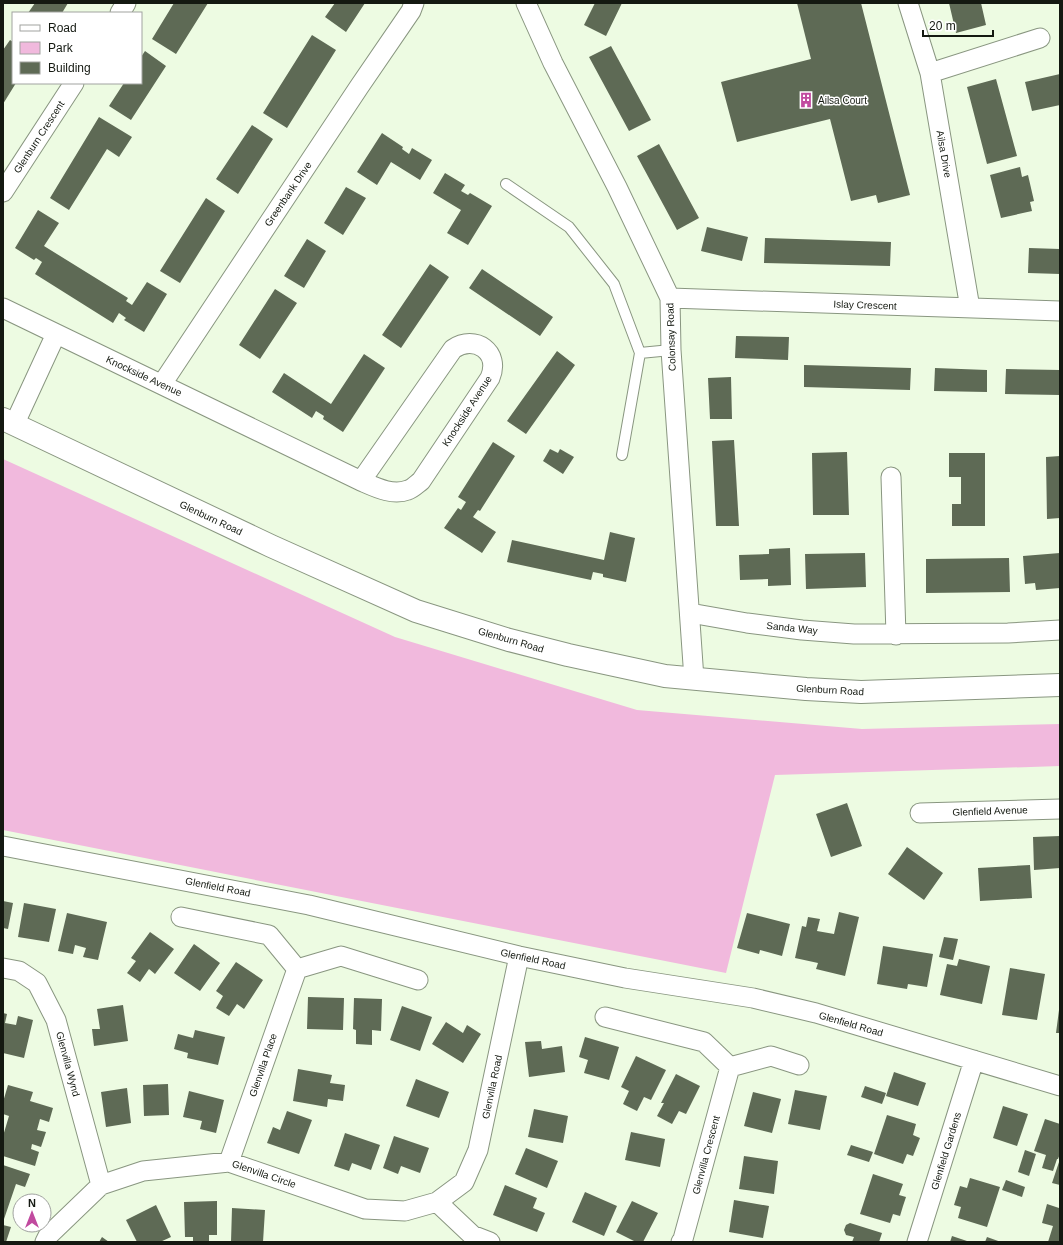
<svg xmlns="http://www.w3.org/2000/svg" width="1063" height="1245" font-family="Arial,sans-serif">
<style>
.green{fill:#f1b9dd}
.building{fill:#5e6a55}
.lines{fill:none;stroke-linecap:round;stroke-linejoin:round}
.lane-casing{stroke:#899680;stroke-width:12}
.street-casing{stroke:#899680;stroke-width:21}
.secondary-casing{stroke:#899680;stroke-width:24}
.lane{stroke:#fff;stroke-width:10}
.street{stroke:#fff;stroke-width:19}
.secondary{stroke:#fff;stroke-width:22}
.labels{text-anchor:middle;dominant-baseline:central;stroke-width:3;stroke-linejoin:round;paint-order:stroke}
.poi-label{font-size:10px;fill:#141911;stroke:#fff;text-anchor:start}
.street-label{font-size:10px;fill:#141911;stroke:#fff}
</style>
<rect width="100%" height="100%" fill="#edfbe2"/>
<path class="green" d="M3 459 395 637 637 710 862 729 1060 724V766L775 775 726 973 3 830Z"/>
<path class="building" d="M35 3H68L62 13H28Z
M174 3H208L176 54 152 39Z
M335 3H365L346 32 325 17Z
M595 3H622L606 36 584 25Z
M797 3H861L910 195 878 203 876 195 851 201 830 119 737 142 721 82 811 59Z
M949 3H981L986 25 956 33Z
M312 35 336 50 287 128 263 113Z
M10 40 13 42V83H16L3 104V50Z
M611 46 651 120 629 131 589 57Z
M145 51 166 66 131 120 109 106 124 83H141V57Z
M1060 74V105L1032 111 1025 82Z
M996 79 1017 156 987 164 967 87Z
M99 117 132 137 119 157 107 149 69 210 50 198Z
M252 125 273 139 238 194 216 179Z
M382 133 403 147 402 149 409 154 412 148 432 160 420 180 391 162 377 185 357 172Z
M659 144 699 218 677 230 637 156Z
M1020 167 1022 177 1028 175 1034 201 1030 202 1032 211 1001 218 990 175Z
M445 173 465 185 461 191 468 195 470 193 492 206 468 245 447 233 461 210 433 193Z
M346 187 366 198 343 235 324 223Z
M206 198 225 211 180 283 160 271Z
M38 210 59 223 44 246 128 298 126 301 132 305 147 282 167 294 144 332 124 320 126 318 119 313 113 323 35 274 42 262 36 258 34 260 15 248Z
M707 227 748 237 742 261 701 251Z
M765 238 891 242 890 266 764 263Z
M307 239 326 251 304 288 284 276Z
M1029 248 1060 249V274L1028 273Z
M430 264 449 277 401 348 382 335Z
M482 269 553 317 540 336 469 288Z
M275 289 297 303 260 359 239 345Z
M736 336 789 337 788 360 735 358Z
M557 351 575 365 526 434 507 421Z
M364 354 385 368 343 432 323 419 324 416 316 411 312 418 272 392 284 373 331 404Z
M804 365 911 368 910 390 804 387Z
M935 368 987 370V392L934 391Z
M1006 369 1060 370V395L1005 394Z
M731 377 732 419H710L708 378Z
M734 440 739 526H716L712 441Z
M493 442 515 456 480 511 478 510 473 517 496 532 482 553 444 528 458 508 461 510 466 502 458 497Z
M550 449 558 453 560 449 574 457 563 474 543 461Z
M847 452 849 515H813L812 453Z
M949 453H985V526H952V504H961V477H949Z
M1060 456V518L1047 519 1046 457Z
M610 532 635 538 626 582 603 577V574L593 572 591 580 507 562 512 540 604 560Z
M790 548 791 585 768 586V579L740 580 739 555 769 554V549Z
M865 553 866 587 806 589 805 554Z
M1060 553V588L1036 590 1035 583 1025 584 1023 556Z
M1009 558 1010 592 926 593V559Z
M847 803 862 846 831 857 816 814Z
M1060 836V868L1034 870 1033 837Z
M907 847 943 873 924 900 888 874Z
M1030 865 1032 898 980 901 978 868Z
M3 901 13 903 8 929 3 928Z
M24 903 56 909 49 942 18 937Z
M839 912 859 917 845 976 816 969 818 963 795 958 802 926 806 927 808 917 820 919 817 931 834 934Z
M67 913 107 922 98 960 83 957 86 948 75 945 73 954 58 951Z
M747 913 790 924 782 956 760 950 759 954 737 948Z
M150 932 174 949 155 974 149 969 140 982 127 973 136 961 131 958Z
M944 937 958 939 953 960 939 957Z
M194 944 220 963 200 991 174 973Z
M883 946 933 954 927 987 908 984 907 989 877 984Z
M959 959 990 966 982 1004 940 995 947 964 957 966Z
M236 962 263 980 244 1009 237 1004 229 1016 216 1008 223 996 216 991Z
M1010 968 1045 974 1037 1020 1002 1015Z
M308 997 344 998 343 1030 307 1029Z
M354 998 382 999 381 1031 372 1030V1045L356 1044V1030L353 1029Z
M123 1005 128 1041 94 1046 92 1029H100L97 1009Z
M402 1006 432 1017 420 1051 390 1040Z
M1059 1010H1060V1033H1056Z
M3 1013 7 1014 5 1023 16 1025 18 1016 33 1020 24 1058 3 1053Z
M446 1022 463 1033 467 1025 481 1034 463 1063 432 1044Z
M195 1030 225 1037 218 1065 187 1058 188 1053 174 1049 178 1034 193 1038Z
M585 1037 619 1047 609 1080 584 1073 588 1060 579 1057Z
M541 1041 542 1049 562 1046 565 1072 529 1077 525 1042Z
M636 1056 666 1070 651 1100 644 1097 637 1111 623 1104 629 1091 621 1087Z
M298 1069 332 1075 330 1083 345 1085 343 1101 328 1099 327 1107 293 1101Z
M894 1072 926 1083 918 1106 886 1096Z
M676 1074 700 1086 686 1114 679 1111 672 1124 657 1116 664 1103H661Z
M416 1079 449 1092 439 1118 406 1106Z
M168 1084 169 1115 144 1116 143 1085Z
M8 1085 33 1092 30 1101 53 1108 49 1122 40 1119 37 1130 46 1132 41 1147 32 1144 31 1149 39 1152 35 1166 3 1156V1136L9 1116 3 1114V1102Z
M865 1086 886 1093 882 1104 861 1097Z
M127 1088 131 1123 106 1127 101 1092Z
M795 1090 827 1096 820 1130 788 1124Z
M189 1091 224 1100 216 1133 200 1129 202 1121 183 1117Z
M753 1092 781 1099 772 1133 744 1126Z
M1003 1106 1028 1114 1017 1146 993 1138Z
M534 1109 568 1116 563 1143 528 1137Z
M287 1111 312 1120 299 1154 267 1143 273 1127 280 1130Z
M887 1115 916 1124 913 1135 920 1138 913 1156 907 1154 903 1164 874 1154Z
M1045 1119 1060 1124V1154L1058 1159H1057L1053 1171 1042 1168 1046 1155 1034 1151Z
M631 1132 665 1139 660 1167 625 1160Z
M345 1133 380 1145 371 1170 352 1163 349 1171 334 1166Z
M394 1136 429 1148 420 1173 401 1166 398 1174 383 1168Z
M851 1145 873 1152 869 1162 847 1155Z
M526 1148 558 1161 547 1188 515 1174Z
M1025 1150 1036 1154 1029 1176 1018 1172Z
M744 1156 778 1161 774 1194 739 1189Z
M1060 1159V1185L1052 1183Z
M3 1165 30 1174 25 1187 16 1184 3 1222Z
M873 1174 903 1184 899 1195 906 1197 903 1206 900 1216 893 1214 890 1223 860 1214Z
M970 1178 1000 1187 987 1227 958 1218 961 1207 954 1205 960 1186 967 1188Z
M1006 1180 1025 1187 1022 1197 1002 1190Z
M505 1185 537 1198 533 1208 545 1213 537 1232 493 1215Z
M585 1192 617 1206 604 1236 572 1222Z
M734 1200 769 1206 763 1238 729 1232Z
M217 1201V1235H209V1242H193V1237H185L184 1202Z
M632 1201 658 1213 643 1242H636L616 1232Z
M1047 1204 1059 1208 1060 1205V1242H1048L1053 1226 1042 1223Z
M156 1205 171 1237 160 1242H137L126 1220Z
M232 1208 265 1210 263 1242H231Z
M850 1223 882 1233 879 1242H852L854 1237 846 1235 844 1230 846 1225Z
M3 1225 11 1227 6 1242 3 1241Z
M952 1236 970 1242H950Z
M102 1237 109 1242H99Z
M987 1237 1001 1242H985Z"/>
<g class="lines">
<defs>
<path id="lane" d="M506 184 569 227 614 284 640 353 622 455
M640 353 671 350"/>
<path id="street" d="M526 3 553 63 617 187 670 298 671 350 694 679
M908 3 930 73 970 308
M120 13 126 3
M930 73 1040 38
M3 192 74 83
M670 298 1060 311
M3 308 361 481C375 487 392 496 408 490 412 489 417 484 421 481L490 378C501 352 475 334 453 349L361 481
M162 384 359 87 411 11 414 3
M14 425 56 334
M891 477 896 635
M690 613 747 623 802 630 854 634 1008 633 1060 630
M920 813 1060 809
M3 846 309 905 519 956 625 978 753 998 816 1013 1060 1086
M181 917 269 935 297 969 341 956 418 980
M3 968 19 971 37 983 56 1020 101 1185
M605 1017 704 1042 730 1067 771 1056 799 1065
M229 1162 297 969
M437 1202 464 1182 478 1150 519 956
M45 1242 48 1236 101 1185 143 1171 229 1162 365 1209 405 1211 437 1202 472 1235 490 1242
M681 1242 683 1239 730 1067
M917 1242 974 1060"/>
<path id="secondary" d="M3 419 271 546 416 611 509 640 568 655 665 676 806 689 861 692 1060 685"/>
</defs>
<use href="#lane" class="lane-casing"/>
<use href="#street" class="street-casing"/>
<use href="#secondary" class="secondary-casing"/>
<use href="#lane" class="lane"/>
<use href="#street" class="street"/>
<use href="#secondary" class="secondary"/>
</g>
<defs>
<symbol id="building-bare" viewBox="-9 -9 18 18"><path d="M-4-6H4V6H1V3H-1V6H-4ZM-2.5-4.3h1.7v1.8h-1.7ZM.8-4.3h1.7v1.8H.8ZM-2.5-1h1.7V.8h-1.7ZM.8-1h1.7V.8H.8Z" fill="#c14a9f" stroke="#fff" stroke-width="2.5" paint-order="stroke"/></symbol>
</defs>
<g fill-rule="evenodd">
<use href="#building-bare" x="795" y="89" width="22" height="22"/>
</g>
<g class="labels">
<g class="poi-label">
<text x="818" y="100">Ailsa Court</text>
</g>
<g class="street-label">
<text transform="translate(39 137) rotate(-57)">Glenburn Crescent</text>
<text transform="translate(944 154) rotate(80)">Ailsa Drive</text>
<text transform="translate(288 194) rotate(-56)">Greenbank Drive</text>
<text transform="translate(865 305) rotate(2)">Islay Crescent</text>
<text transform="translate(671 337) rotate(-92)">Colonsay Road</text>
<text transform="translate(144 376) rotate(25)">Knockside Avenue</text>
<text transform="translate(467 411) rotate(-57)">Knockside Avenue</text>
<text transform="translate(211 518) rotate(25)">Glenburn Road</text>
<text transform="translate(792 628) rotate(6)">Sanda Way</text>
<text transform="translate(511 640) rotate(16)">Glenburn Road</text>
<text transform="translate(830 690) rotate(3)">Glenburn Road</text>
<text transform="translate(990 811) rotate(-2)">Glenfield Avenue</text>
<text transform="translate(218 887) rotate(11)">Glenfield Road</text>
<text transform="translate(533 959) rotate(12)">Glenfield Road</text>
<text transform="translate(851 1024) rotate(16)">Glenfield Road</text>
<text transform="translate(68 1064) rotate(75)">Glenvilla Wynd</text>
<text transform="translate(263 1065) rotate(-71)">Glenvilla Place</text>
<text transform="translate(492 1087) rotate(-78)">Glenvilla Road</text>
<text transform="translate(946 1151) rotate(-73)">Glenfield Gardens</text>
<text transform="translate(706 1155) rotate(-75)">Glenvilla Crescent</text>
<text transform="translate(264 1174) rotate(19)">Glenvilla Circle</text>
</g>
</g>
<rect width="1063" height="1245" fill="none" stroke="#141911" stroke-width="8"/>
<rect x="12" y="12" width="130" height="72" fill="#ffffff" stroke="#a1a3a0"/>
<rect x="20" y="25" width="20" height="6" fill="#ffffff" stroke="#a1a3a0"/>
<text x="48" y="32" font-size="12" fill="#141911">Road</text>
<rect x="20" y="42" width="20" height="12" fill="#f1b9dd" stroke="#a1a3a0"/>
<text x="48" y="52" font-size="12" fill="#141911">Park</text>
<rect x="20" y="62" width="20" height="12" fill="#5e6a55" stroke="#a1a3a0"/>
<text x="48" y="72" font-size="12" fill="#141911">Building</text>
<g transform="translate(32 1213)"><circle r="19" fill="#ffffff" stroke="#a1a3a0"/>
<path d="M0-3L7 15L0 10L-7 15Z" fill="#c14a9f"/>
<text y="-6" font-size="11" font-weight="bold" text-anchor="middle" fill="#141911">N</text>
</g>
<path d="M923 30v6h70v-6" fill="none" stroke="#141911" stroke-width="2"/>
<text x="929" y="30" font-size="12" fill="#141911" stroke="#ffffff" stroke-width="3" paint-order="stroke">20 m</text>
</svg>
